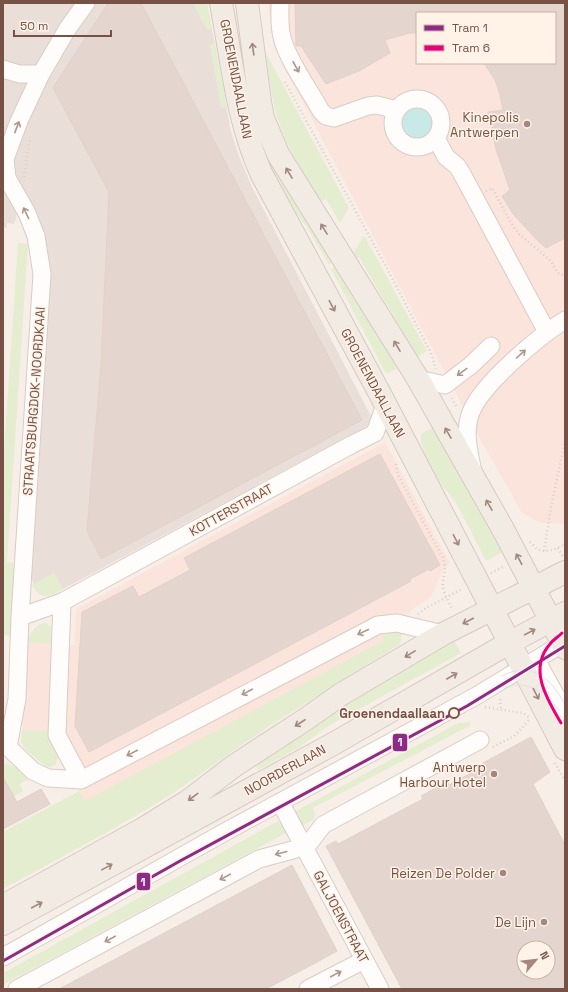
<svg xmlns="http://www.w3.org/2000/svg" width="568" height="992" font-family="'Space Grotesk',sans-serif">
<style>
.commercial{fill:#fbe4dc;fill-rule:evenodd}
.industrial{fill:#eadfd8}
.green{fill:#e5edd0}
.water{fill:#c8e9e8}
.building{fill:#e4d6ce;stroke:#e0d1c9;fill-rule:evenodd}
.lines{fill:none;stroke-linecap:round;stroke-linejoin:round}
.minor-casing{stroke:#d9ccc5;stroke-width:19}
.major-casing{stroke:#d6c9c3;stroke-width:24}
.path{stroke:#dacfca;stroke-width:2.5;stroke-dasharray:1 3;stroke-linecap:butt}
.minor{stroke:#fefdfb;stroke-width:17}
.major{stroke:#f2ebe4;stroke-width:22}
.tram{stroke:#e3e1e4;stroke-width:1}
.tram-1-casing{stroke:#fff3e8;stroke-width:6}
.tram-2-casing{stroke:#fff3e8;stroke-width:6}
.tram-1{stroke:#8c2b87;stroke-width:3}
.tram-2{stroke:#e6007e;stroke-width:3}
.oneway{stroke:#a2877d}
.oneway2{stroke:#ad968e}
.poi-dot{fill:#a4887e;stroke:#fff3e8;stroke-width:1.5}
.stop-dot{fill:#fff3e8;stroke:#775146;stroke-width:2}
.labels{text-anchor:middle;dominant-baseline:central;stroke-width:3;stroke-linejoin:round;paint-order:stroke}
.street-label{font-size:13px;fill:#775146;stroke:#fff3e8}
.poi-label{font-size:13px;fill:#775146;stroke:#fff3e8;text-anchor:end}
.stop-label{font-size:13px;font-weight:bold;fill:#775146;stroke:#fff3e8;text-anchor:end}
.line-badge{stroke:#fff3e8;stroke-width:1.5}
.badge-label{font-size:11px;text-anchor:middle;font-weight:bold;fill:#fff}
</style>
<rect width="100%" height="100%" fill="#f7efe7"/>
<path class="commercial" d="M268 3H565V524L540 523 522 513 476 432 278 55 274 46ZM417 13H555V63H417Z
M385 442 450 563 441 573 435 589 430 598 411 610 403 630H379L384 640 85 802 48 731 22 730 28 643 74 645 76 609Z"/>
<path class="industrial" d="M3 3H207L231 132 240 159 252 187 374 422 54 594 47 596 41 595 36 591 30 574 48 264 15 186 17 216 14 224 7 223V228L3 227Z"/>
<path class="green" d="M193 3H207L212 29 207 30Z
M212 44H215L227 107 221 108 210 45Z
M262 51H265L349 208 340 223 326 199 321 201C306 176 288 151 279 123 273 106 271 89 268 72L265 71Z
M255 112 337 260 329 265 306 226 284 198 266 168Z
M364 235 427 351 414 359 407 347 410 345 359 257 355 259 352 255Z
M18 243 28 244 7 562 17 563 14 636 4 635 3 647V465Z
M340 263 401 367 386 374 331 269Z
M432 428 437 429 505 551 486 561 456 503 433 474 425 458 421 442V436L422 433Z
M54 573 63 589C50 596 41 601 32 585Z
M43 623H46L51 627V644L28 643C30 633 33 627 43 623Z
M379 630H403L400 644 268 727 169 796 113 829 3 889V832L79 791 85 801 384 640Z
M452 637 461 653 330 725 298 748 258 770 254 762Z
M469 722 471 725 313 808 315 813 314 819 301 827 297 817 296 811 458 723Z
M22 730 48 731C54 742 64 754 54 766L49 767 45 766 25 749 21 741Z
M3 764C14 763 21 773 29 779L20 784 23 791 14 797 3 778Z
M278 821 288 832 3 985V973Z"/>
<path class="water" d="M401 122a16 16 0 1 1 32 0a16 16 0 1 1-32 0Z"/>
<path class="building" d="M108 3H141L362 420 101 559 87 531 101 365 109 192 53 88Z
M295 3H565V238L546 248 538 241 513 214 502 196 510 190 496 149 488 112 503 110 500 95 495 80 484 63H555V13H417V33H409L385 40 390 53 359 71 326 84 301 46H296Z
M380 454 440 565 430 571 429 569 410 579 411 581 400 587 89 752 75 726 82 612 133 586 139 597 190 570 184 558Z
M531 737 550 772 533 784 565 845V989H402L326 846 336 841 338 844 423 799 421 796 448 781 449 785 484 766 483 763ZM524 948H548V972H524Z
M3 777 17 802 41 789 50 804 3 829Z
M292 865 337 951 317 962 266 989H59Z"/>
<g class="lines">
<defs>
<path id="minor" d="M280 3C280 14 279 26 282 37 287 59 310 91 321 111L326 116 334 118 368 106 377 105 397 110
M3 69 19 74H41
M393 123a24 24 0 1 1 48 0a24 24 0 1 1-48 0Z
M436 138 446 157 457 166 461 172 547 332
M418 379 445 385 470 366 491 346
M472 467C468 448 464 430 471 412 482 384 539 336 565 320
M62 602 57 735 81 780
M20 617 62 602 351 445 375 433 385 405
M536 660 565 712
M8 747 17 699 20 617 42 274 36 236 27 213 7 178 5 159 19 121 41 74 68 28 86 3
M8 747 33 771 48 778 81 780 378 625 397 623 443 634
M280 802 380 989
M3 957 223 833 476 696 565 642
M17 989 259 859 296 849 310 842 323 825 480 740
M308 989 364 960"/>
<path id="major" d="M221 3C232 61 237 121 262 175L379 392 565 749
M247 3 260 102 263 118 278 154 418 379 504 531 565 648
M3 906 141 830 188 801 234 766 306 719 340 695 443 634 565 572
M3 924 333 744 509 643 565 613"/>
</defs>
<use href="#minor" class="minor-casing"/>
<use href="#major" class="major-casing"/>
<path class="path" d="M285 82 390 274 430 351C433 357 433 363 436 369
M24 177 30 137
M486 191 492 188 511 223 519 234 551 261 558 273 565 276
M452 398 457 408
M396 464 398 475 443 558C447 571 444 571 443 583 442 592 449 602 453 610
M530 542C532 544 535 547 537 549 545 554 558 548 565 544
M558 548 563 557
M544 551 551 507 565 441
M491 573 505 566
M418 614 426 608 462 589
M500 699 501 710
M485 707 523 713 529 717
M493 747 514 736 530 719
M555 763 565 781"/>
<use href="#minor" class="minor"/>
<use href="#major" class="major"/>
<path class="tram" d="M502 676C532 660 552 679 565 705
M492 691C521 679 541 686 559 710"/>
<defs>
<path id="tram-1" d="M3 961 180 861 467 706 565 646"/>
<path id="tram-2" d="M561 723C547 699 528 669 550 644 553 640 558 637 562 633"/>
</defs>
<use href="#tram-1" class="tram-1-casing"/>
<use href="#tram-2" class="tram-2-casing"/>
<use href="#tram-1" class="tram-1"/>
<use href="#tram-2" class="tram-2"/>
</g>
<defs><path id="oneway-shaft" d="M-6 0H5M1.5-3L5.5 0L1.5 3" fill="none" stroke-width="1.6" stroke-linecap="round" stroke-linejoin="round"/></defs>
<g class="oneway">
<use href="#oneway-shaft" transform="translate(253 49) rotate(-98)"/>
<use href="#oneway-shaft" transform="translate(289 173) rotate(-121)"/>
<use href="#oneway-shaft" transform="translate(324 229) rotate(-122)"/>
<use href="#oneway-shaft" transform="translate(332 306) rotate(62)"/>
<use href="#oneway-shaft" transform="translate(397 346) rotate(-121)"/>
<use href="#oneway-shaft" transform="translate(448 433) rotate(-120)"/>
<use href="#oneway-shaft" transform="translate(489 505) rotate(-120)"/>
<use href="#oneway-shaft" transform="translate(456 540) rotate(63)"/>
<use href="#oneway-shaft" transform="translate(519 559) rotate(-118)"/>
<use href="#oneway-shaft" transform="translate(468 621) rotate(153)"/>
<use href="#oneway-shaft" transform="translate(530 632) rotate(-28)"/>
<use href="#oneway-shaft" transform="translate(410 654) rotate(149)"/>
<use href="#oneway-shaft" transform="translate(452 676) rotate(-30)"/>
<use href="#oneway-shaft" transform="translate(536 694) rotate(63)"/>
<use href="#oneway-shaft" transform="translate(300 723) rotate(147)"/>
<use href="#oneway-shaft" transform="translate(193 797) rotate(143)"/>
<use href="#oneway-shaft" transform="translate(107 867) rotate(-29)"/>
<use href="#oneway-shaft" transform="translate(37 905) rotate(-28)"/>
</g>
<g class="oneway2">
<use href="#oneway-shaft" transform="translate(296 67) rotate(61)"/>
<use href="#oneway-shaft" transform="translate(17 127) rotate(-69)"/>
<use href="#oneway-shaft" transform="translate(26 213) rotate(-116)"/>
<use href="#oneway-shaft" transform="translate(521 354) rotate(-42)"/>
<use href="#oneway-shaft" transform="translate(462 372) rotate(144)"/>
<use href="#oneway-shaft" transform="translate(363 632) rotate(155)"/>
<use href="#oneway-shaft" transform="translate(247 692) rotate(152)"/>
<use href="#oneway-shaft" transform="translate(132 753) rotate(152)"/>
<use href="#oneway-shaft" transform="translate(281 853) rotate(165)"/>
<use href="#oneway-shaft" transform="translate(225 877) rotate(152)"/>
<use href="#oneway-shaft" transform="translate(110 939) rotate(152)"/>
<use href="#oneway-shaft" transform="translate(336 974) rotate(-28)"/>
</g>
<g class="poi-dot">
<circle cx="527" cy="124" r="4"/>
<circle cx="494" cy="774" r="4"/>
<circle cx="503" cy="873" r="4"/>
<circle cx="544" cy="922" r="4"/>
</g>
<circle class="stop-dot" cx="454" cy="713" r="5"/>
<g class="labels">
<g class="street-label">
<text transform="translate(236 79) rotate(79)">GROENENDAALLAAN</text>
<text transform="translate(373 383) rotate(62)">GROENENDAALLAAN</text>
<text transform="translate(34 401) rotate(-86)">STRAATSBURGDOK-NOORDKAAI</text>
<text transform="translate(231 510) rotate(-29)">KOTTERSTRAAT</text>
<text transform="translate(285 770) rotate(-29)">NOORDERLAAN</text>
<text transform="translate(341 917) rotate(62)">GALJOENSTRAAT</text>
</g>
<g class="poi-label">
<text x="519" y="117">Kinepolis<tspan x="519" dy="15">Antwerpen</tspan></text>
<text x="486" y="767">Antwerp<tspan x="486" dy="15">Harbour Hotel</tspan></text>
<text x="495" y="873">Reizen De Polder</text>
<text x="536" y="922">De Lijn</text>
</g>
<g class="stop-label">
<text x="445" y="713">Groenendaallaan</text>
</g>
</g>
<g class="line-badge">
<rect x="392" y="733" width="16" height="19" rx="4" fill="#8c2b87"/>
<rect x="136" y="872" width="15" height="19" rx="4" fill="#8c2b87"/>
</g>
<g class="badge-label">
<text x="400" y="746">1</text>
<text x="143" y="886">1</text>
</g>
<rect width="568" height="992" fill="none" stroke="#775146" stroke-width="8"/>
<rect x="416" y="12" width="140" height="52" fill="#fff3e8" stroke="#c9b2a7"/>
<rect x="424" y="25" width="20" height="6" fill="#8c2b87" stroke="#c9b2a7"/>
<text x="452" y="32" font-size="12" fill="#775146">Tram 1</text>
<rect x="424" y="45" width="20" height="6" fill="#e6007e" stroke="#c9b2a7"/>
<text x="452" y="52" font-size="12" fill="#775146">Tram 6</text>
<g transform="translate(536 960) rotate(62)"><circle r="19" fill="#fff3e8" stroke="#c9b2a7"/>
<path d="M0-3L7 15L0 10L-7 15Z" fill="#a4887e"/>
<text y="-6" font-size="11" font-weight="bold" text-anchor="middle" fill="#775146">N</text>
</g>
<path d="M14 30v6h97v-6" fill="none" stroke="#775146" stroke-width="2"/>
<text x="20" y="30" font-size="12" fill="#775146" stroke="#fff3e8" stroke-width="3" paint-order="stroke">50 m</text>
</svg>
